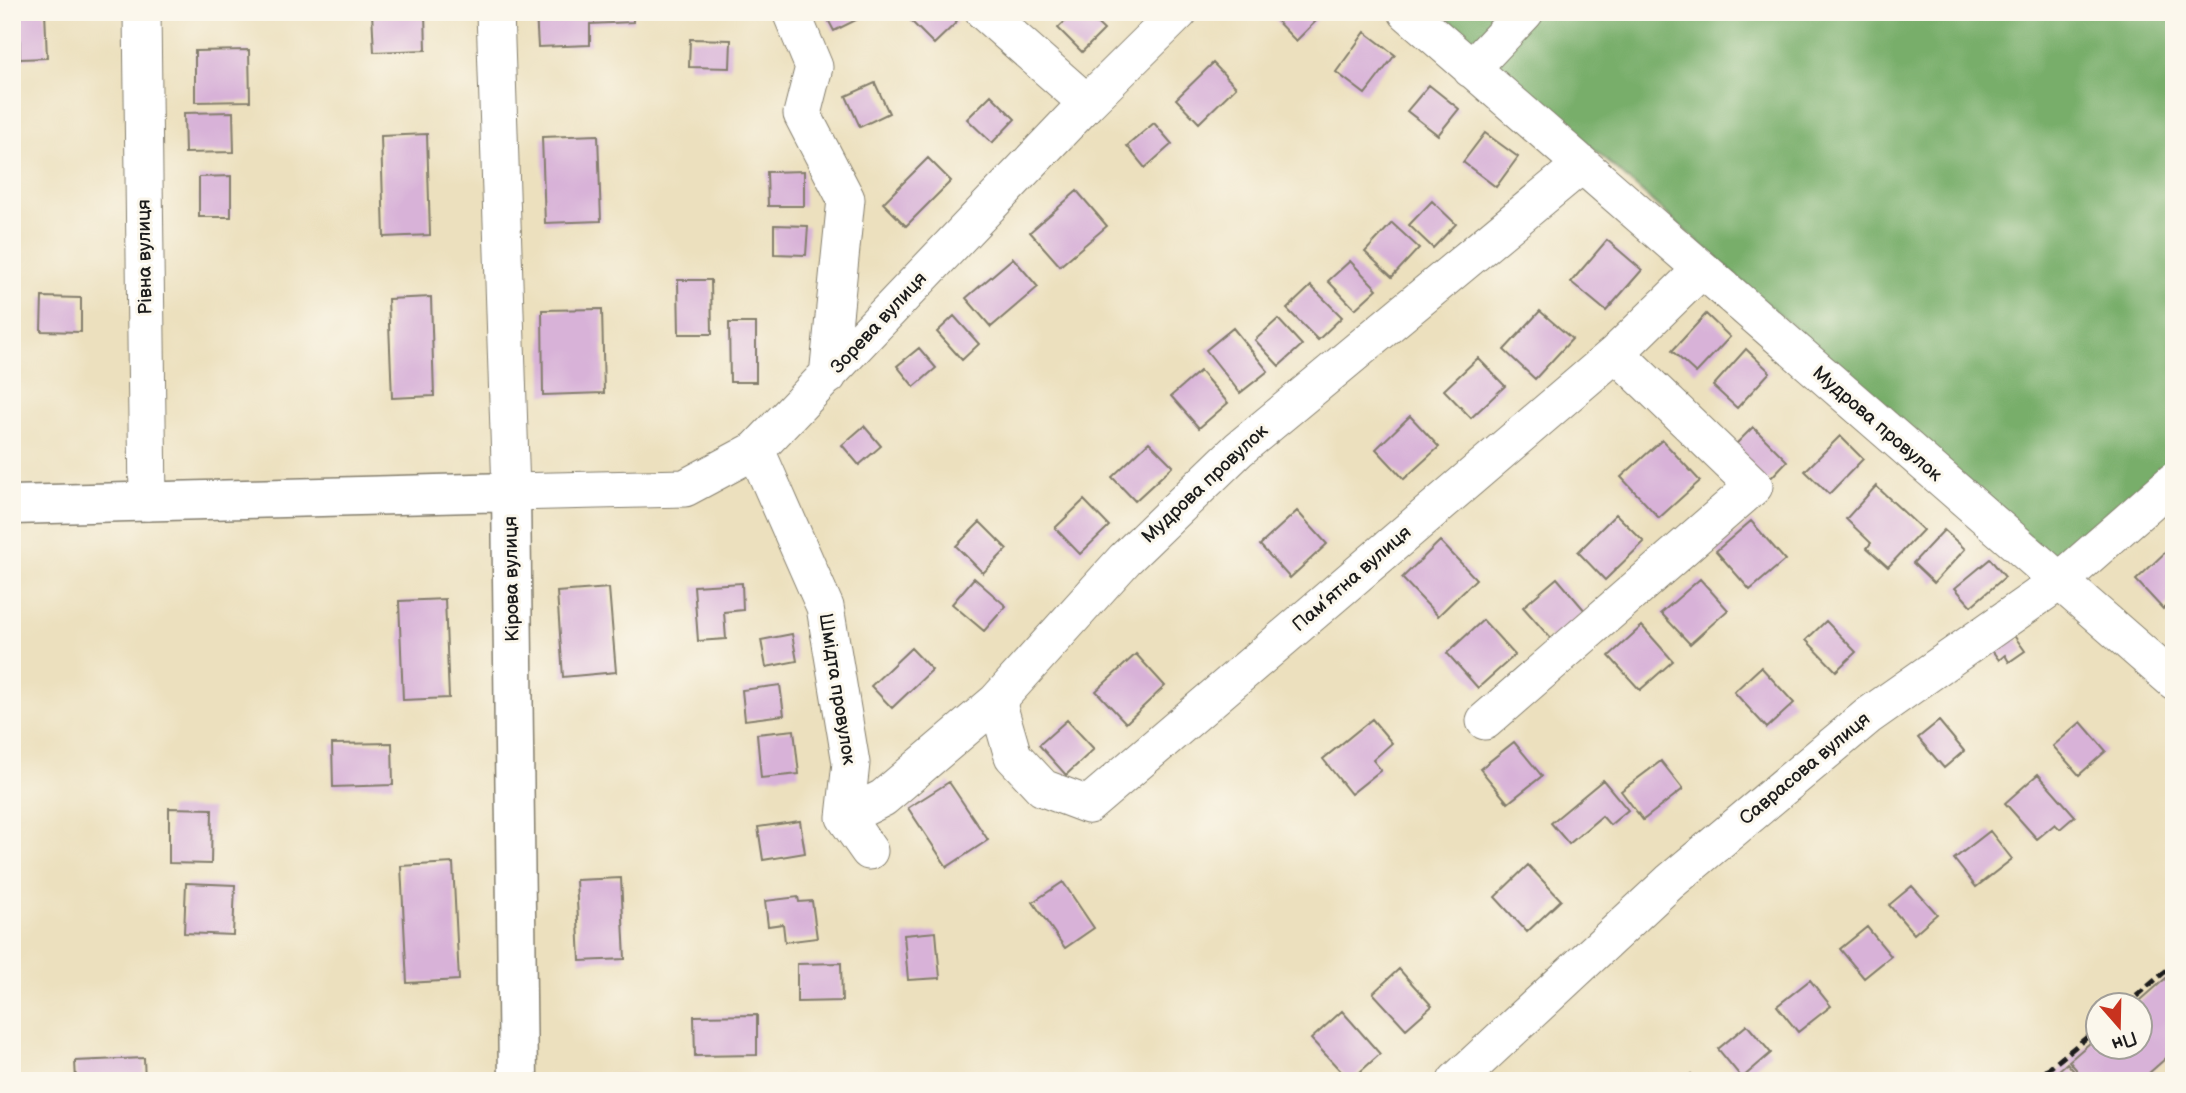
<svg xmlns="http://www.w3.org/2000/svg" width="2186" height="1093" font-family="'Balsamiq Sans',sans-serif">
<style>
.forest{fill:#78ae6b;stroke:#4a6544;stroke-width:2}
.building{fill:#d8b2d8}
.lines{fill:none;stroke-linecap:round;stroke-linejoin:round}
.minor-casing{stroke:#847e6d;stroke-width:39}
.major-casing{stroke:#847e6d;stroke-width:41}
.minor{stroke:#fff;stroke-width:37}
.major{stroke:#fff;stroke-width:38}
.rail{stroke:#1c1c1c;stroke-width:5;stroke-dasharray:10 5;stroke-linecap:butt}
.labels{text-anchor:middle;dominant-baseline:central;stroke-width:6;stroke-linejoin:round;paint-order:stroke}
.street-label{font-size:19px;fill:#1c1c1c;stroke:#fbf7ec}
</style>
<rect width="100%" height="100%" fill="#fbf7ec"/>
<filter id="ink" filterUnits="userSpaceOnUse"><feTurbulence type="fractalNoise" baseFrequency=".0143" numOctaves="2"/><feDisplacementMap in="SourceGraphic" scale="14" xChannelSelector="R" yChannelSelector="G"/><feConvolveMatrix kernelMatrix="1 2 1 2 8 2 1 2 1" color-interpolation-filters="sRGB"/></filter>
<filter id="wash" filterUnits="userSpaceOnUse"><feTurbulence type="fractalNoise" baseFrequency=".00686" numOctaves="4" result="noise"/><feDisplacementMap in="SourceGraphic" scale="28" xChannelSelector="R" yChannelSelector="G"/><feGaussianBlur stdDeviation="1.57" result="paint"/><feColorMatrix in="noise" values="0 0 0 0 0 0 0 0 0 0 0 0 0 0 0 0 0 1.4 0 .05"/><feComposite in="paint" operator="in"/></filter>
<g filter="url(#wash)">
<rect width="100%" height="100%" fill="#ece0be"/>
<path class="forest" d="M1440 12H2174V466L2060 565Z"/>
<g id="blocks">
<path class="building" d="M19 12H45L47 58 20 59Z
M372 12H425L426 50 374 52Z
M536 12H633V22L590 24V45L538 47Z
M824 12H872L834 31Z
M918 12H947L957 22 934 44 910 20Z
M1075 12H1085L1104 30 1082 52 1058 28Z
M1268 12H1325L1296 41Z
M1365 32 1395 55 1365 94 1336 72Z
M690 39 731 40 730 68 689 67Z
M249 50 250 101 195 102V51Z
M1213 63 1236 87 1199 123 1176 99Z
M875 83 889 113 860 127 846 96Z
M1429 85 1459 109 1438 135 1407 111Z
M991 95 1015 119 992 143 967 119Z
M233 112 234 152 185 153 184 113Z
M1154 123 1172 144 1145 168 1127 146Z
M1485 133 1518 157 1496 187 1463 162Z
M427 134 430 235 384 237 381 136Z
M598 135 601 221 545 223 542 137Z
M928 158 951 181 906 226 883 203Z
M804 171V206H768L767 172Z
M231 176V217H199V177Z
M1077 191 1107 226 1060 266 1030 232Z
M1432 201 1456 224 1433 248 1409 225Z
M1392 223 1419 248 1392 277 1365 252Z
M774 225 808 226 806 255 774 254Z
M1607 240 1642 270 1606 311 1571 282Z
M1013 258 1038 287 991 327 966 298Z
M1350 261 1377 289 1355 309 1328 281Z
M678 280H711L712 334H679Z
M1311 286 1342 317 1318 340 1287 309Z
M42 297 81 298V332L41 331Z
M431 297 434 396 392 398 388 299Z
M602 309 604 393 543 395 542 310Z
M1540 311 1572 339 1535 379 1504 350Z
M1706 314 1730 337 1696 373 1672 351Z
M954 316 979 344 962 360 937 332Z
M1278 319 1302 345 1279 366 1255 340Z
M729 323H756V382H730Z
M1233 328 1268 371 1240 393 1206 350Z
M919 348 936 368 914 387 897 366Z
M1746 349 1770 372 1737 408 1713 386Z
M1478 358 1505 386 1471 418 1444 390Z
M1200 371 1228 403 1199 428 1171 396Z
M1410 416 1439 447 1404 479 1376 449Z
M864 426 881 446 859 465 842 445Z
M1753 427 1787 461 1766 483 1731 449Z
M1840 436 1863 459 1829 494 1805 471Z
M1662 440 1700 481 1659 518 1621 477Z
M1149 442 1173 466 1135 501 1112 477Z
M1876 486 1923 530 1888 567 1867 548 1871 543 1846 519Z
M1084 500 1109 526 1080 554 1055 528Z
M1297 511 1327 544 1290 578 1260 545Z
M1616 514 1644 542 1605 580 1578 552Z
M1751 521 1785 560 1750 590 1716 551Z
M980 522 1007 549 983 573 956 546Z
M1944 530 1965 549 1934 583 1913 563Z
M1440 541 1476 579 1438 616 1402 578Z
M2174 544V598L2163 609 2136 580Z
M1990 559 2005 577 1971 606 1955 588Z
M974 578 1006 606 984 631 952 604Z
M1557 578 1586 612 1553 641 1523 607Z
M1700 579 1728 610 1690 644 1661 613Z
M742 583 743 610 724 612 726 639 698 641 694 586Z
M609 588 616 672 563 677 557 592Z
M445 599 449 698 403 700 399 601Z
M1483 620 1515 655 1478 688 1447 653Z
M1826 621 1856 652 1836 671 1806 640Z
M1642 626 1673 661 1640 690 1609 656Z
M2010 630 2025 651 2009 662 2005 655 1999 660 1988 645Z
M792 634 797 661 766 667 761 640Z
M911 648 932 670 892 708 871 686Z
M1136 654 1165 686 1126 723 1096 691Z
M1761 667 1794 703 1767 728 1734 692Z
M780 685 784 715 745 720 742 690Z
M1372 719 1392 743 1373 760 1381 770 1351 794 1323 759Z
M1067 720 1094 749 1066 775 1039 745Z
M1939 721 1964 751 1944 768 1918 738Z
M2081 722 2106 751 2079 775 2053 746Z
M794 730 799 774 761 778 757 734Z
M1514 742 1542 776 1508 803 1480 769Z
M392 743 393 785 333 787 332 744Z
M1661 761 1683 789 1643 820 1621 791Z
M2038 774 2075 816 2060 829 2055 824 2037 839 2005 803Z
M1603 780 1628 810 1610 825 1602 816 1569 844 1551 823Z
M949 782 988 840 947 867 908 808Z
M169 808 212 809 211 864 169 863Z
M800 821 805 853 763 860 758 827Z
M1990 831 2012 859 1976 887 1954 859Z
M453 863 459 980 407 983 401 866Z
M1528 865 1561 900 1527 932 1495 897Z
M621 878 625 959 580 961 576 880Z
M1063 882 1094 928 1065 948 1033 902Z
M186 883 235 885 233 935 184 933Z
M1912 886 1937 914 1914 934 1889 905Z
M798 897 799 902 812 901 817 938 785 942 783 924 768 926 765 901Z
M1867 927 1891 956 1864 978 1840 949Z
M936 932 940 978 908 980 904 935Z
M841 963 842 1001 797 1002V964Z
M1399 969 1432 1006 1406 1029 1373 993Z
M2174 971V1051L2140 1081H2086L2069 1061 2098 1036V1048H2140V1006H2134Z
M1810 980 1831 1006 1798 1032 1777 1006Z
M1342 1011 1380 1054 1350 1081 1311 1039Z
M757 1015V1055L695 1056 694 1016Z
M1747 1025 1771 1053 1742 1078 1718 1049Z
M144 1058 145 1081H76L75 1061Z
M2067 1063 2082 1081H2047Z
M635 1074 636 1081H585V1077Z
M1691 1074 1697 1081H1683Z"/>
</g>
</g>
<g filter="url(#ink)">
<use href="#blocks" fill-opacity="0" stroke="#847e6d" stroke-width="2"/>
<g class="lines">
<defs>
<path id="minor" d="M142 12 148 502
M495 12 511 492 685 488 756 450 1087 103 1179 12
M791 12 814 67 802 114 846 199 828 376
M984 12 1087 103
M1407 12 2174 681
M1471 69 1525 12
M756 450 825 607 851 763 845 817 869 851
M997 701 1013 756 1043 788 1088 805 1616 353 1700 271
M1485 721 1754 486 1616 353
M845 817 883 798 997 701 1125 559 1239 449 1580 166
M1456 1081 1670 882 1868 716 2060 581 2174 481"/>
<path id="major" d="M12 505 511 492 518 1081"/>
</defs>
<use href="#minor" class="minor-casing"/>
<use href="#major" class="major-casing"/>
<use href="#minor" class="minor"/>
<use href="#major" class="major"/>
<path class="rail" d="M2125 1006 2174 964
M2034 1081 2098 1028"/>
</g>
</g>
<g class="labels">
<g class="street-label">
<text transform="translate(145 257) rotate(-91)">Рівна вулиця</text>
<text transform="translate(879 323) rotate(-47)">Зорева вулиця</text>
<text transform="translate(1877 424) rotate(41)">Мудрова провулок</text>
<text transform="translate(1205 484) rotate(-43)">Мудрова провулок</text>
<text transform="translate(512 579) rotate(-91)">Кірова вулиця</text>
<text transform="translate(1352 579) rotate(-41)">Пам’ятна вулиця</text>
<text transform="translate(837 689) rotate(81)">Шмідта провулок</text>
<text transform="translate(1805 769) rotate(-40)">Саврасова вулиця</text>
</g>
</g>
<rect width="2186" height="1093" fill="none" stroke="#fbf7ec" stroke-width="42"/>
<g transform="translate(2119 1026) rotate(160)"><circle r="33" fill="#fbf7ec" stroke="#a29f99" stroke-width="2"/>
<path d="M0-5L12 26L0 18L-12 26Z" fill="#c8321e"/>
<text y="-10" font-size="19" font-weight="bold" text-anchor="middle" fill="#1c1c1c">Пн</text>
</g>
</svg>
